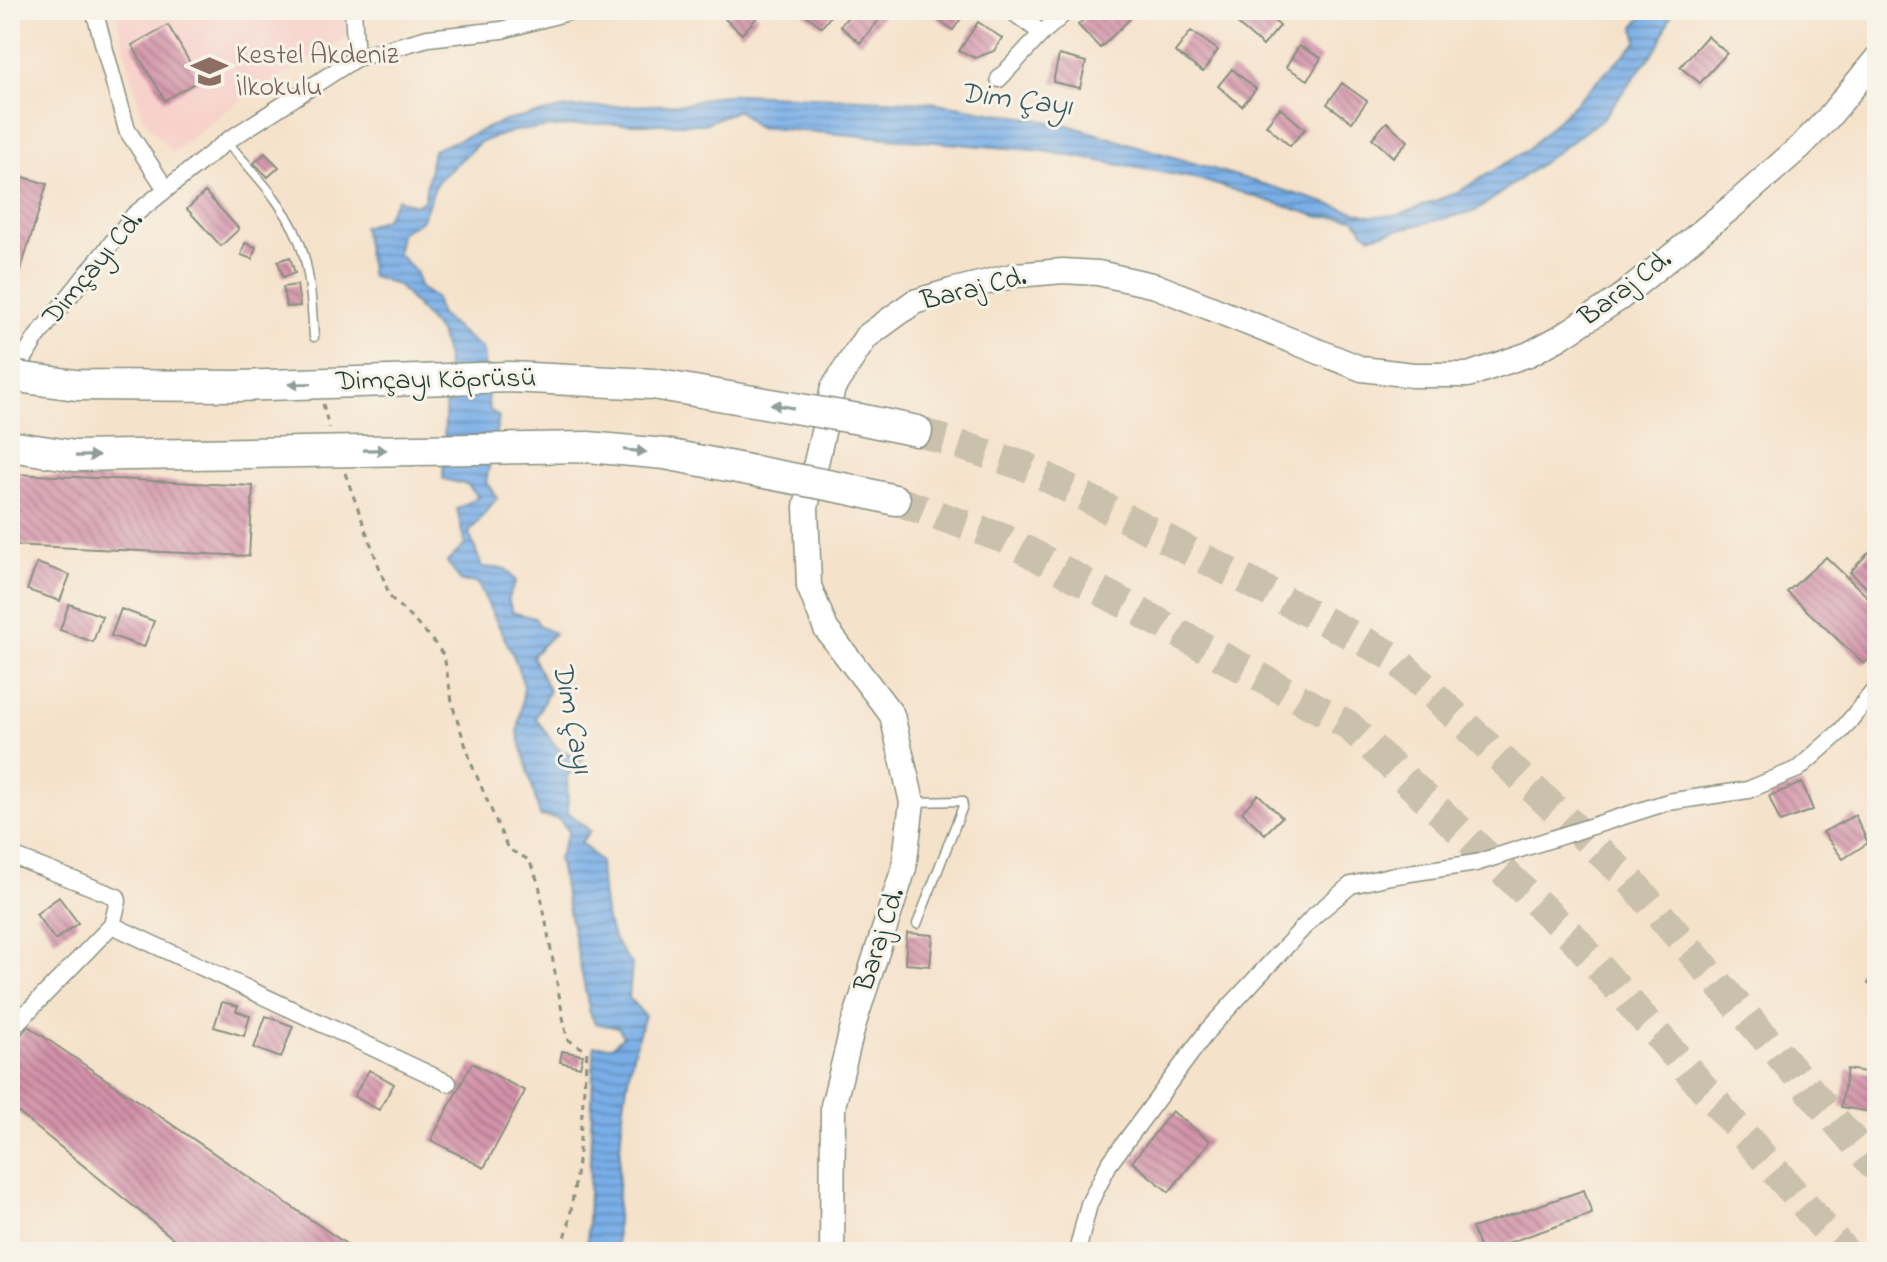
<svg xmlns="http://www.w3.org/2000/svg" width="1887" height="1262" font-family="'Indie Flower',sans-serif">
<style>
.built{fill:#f7d0c9}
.water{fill:url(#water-rules);stroke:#4c768e;stroke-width:2}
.building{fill:url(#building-back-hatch)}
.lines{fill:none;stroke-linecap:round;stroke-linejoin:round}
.highway-tunnel{stroke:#cac1ad;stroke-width:30;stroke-dasharray:30 15;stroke-linecap:butt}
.lane-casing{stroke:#8a9080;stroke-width:11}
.street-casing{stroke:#8a9080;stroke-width:19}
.secondary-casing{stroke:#8a9080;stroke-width:27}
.highway-casing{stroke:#8a9080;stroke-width:33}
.path{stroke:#8a9080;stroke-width:3;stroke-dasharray:6 6;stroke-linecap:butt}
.lane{stroke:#fff;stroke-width:8}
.street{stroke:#fff;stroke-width:16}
.secondary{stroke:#fff;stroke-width:24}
.highway{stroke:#fff;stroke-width:30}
.highway-bridge-casing{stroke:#8a9080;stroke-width:33;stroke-linecap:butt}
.highway-bridge{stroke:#fff;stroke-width:30}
.oneway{fill:#8f9e9a}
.labels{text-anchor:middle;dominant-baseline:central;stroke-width:6;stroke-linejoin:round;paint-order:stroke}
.education-label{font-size:28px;fill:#785e54;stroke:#f7f3e8;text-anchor:start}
.street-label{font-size:28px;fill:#1f3d34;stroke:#f7f3e8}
.water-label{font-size:30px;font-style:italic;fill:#365961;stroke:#f7f3e8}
</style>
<defs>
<pattern id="water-rules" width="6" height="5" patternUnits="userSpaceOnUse" patternTransform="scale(2)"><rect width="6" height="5" fill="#79aee7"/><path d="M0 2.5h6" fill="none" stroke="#638fbc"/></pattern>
<pattern id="building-back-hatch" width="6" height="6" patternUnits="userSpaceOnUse" patternTransform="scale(2)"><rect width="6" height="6" fill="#d291a8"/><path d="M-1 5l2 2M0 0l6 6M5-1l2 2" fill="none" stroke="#aa788a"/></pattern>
</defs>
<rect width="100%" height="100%" fill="#f7f3e8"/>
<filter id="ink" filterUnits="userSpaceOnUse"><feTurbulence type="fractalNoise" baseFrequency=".0125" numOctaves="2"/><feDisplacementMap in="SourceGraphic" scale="16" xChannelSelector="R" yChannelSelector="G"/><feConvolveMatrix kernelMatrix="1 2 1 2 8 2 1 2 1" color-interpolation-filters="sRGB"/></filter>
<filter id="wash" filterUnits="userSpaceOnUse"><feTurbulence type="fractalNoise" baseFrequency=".006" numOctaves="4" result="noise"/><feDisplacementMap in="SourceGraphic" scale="32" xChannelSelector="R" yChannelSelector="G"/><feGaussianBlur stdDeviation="1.8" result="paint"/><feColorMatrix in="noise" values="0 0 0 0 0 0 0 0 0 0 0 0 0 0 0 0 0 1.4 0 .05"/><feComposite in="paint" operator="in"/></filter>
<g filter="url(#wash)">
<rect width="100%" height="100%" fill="#f5e2cb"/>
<path class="built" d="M115 10H217L347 21 348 37 231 107 172 153 142 116Z"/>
<path class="water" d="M1650 10H1673L1659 45 1602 119 1476 211 1371 236 1363 231 1355 218 1320 217 1198 179 1044 151 756 127 738 110 704 124H592L514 131 480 142 437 182 422 220 400 233 397 253 416 272 419 287 435 298 440 315 483 350 489 409 499 417 486 482 497 498 469 533 482 567 506 569 516 581 508 598 512 612 535 618 540 627 555 633 532 656 549 690 536 718 558 749 584 759 567 776 568 812 590 831 581 842 600 862C602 901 604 935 632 964L629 998 645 1016C617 1090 619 1175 616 1252H587L594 1046H613L623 1036 619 1028 595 1023 590 1013 558 859 569 831 559 819 540 816 518 733 524 686 514 657 477 582H461L447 562 465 545 457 509 478 497 468 485 443 479 447 358 440 333 398 285 371 276 363 227 385 219 397 199 415 205 424 201 433 150 504 121 566 108 685 104 715 96 740 94 931 102 1064 124 1369 216 1399 215 1458 192 1527 150 1638 41 1634 26Z"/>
<g id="blocks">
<path class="building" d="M734 10H751L758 16 742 34 725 19Z
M800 10H835L822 27Z
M854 10H887L860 43 840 26Z
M925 10H967L953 30Z
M1093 10H1121L1130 19 1100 48 1078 25Z
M1245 10H1262L1280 26 1263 46 1235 22Z
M978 22 1002 38 994 51 975 58 959 51Z
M168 25 200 80 165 100 132 45Z
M1191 31 1218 50 1203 72 1175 52Z
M1707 36 1727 53 1700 83 1680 67Z
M1299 46 1321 58 1308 80 1286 67Z
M1059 55 1086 62 1080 88 1053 82Z
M1232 69 1256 89 1242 106 1218 86Z
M1342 83 1367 101 1352 122 1327 104Z
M1280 108 1305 129 1290 146 1266 125Z
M1387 122 1408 141 1393 157 1372 138Z
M265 153 279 167 268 177 254 163Z
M10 173 47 184 18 279 10 277Z
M205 192 239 229 221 246 187 209Z
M245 243 256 247 252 259 241 255Z
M290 257 295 273 283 277 278 261Z
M297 285 300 306 286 307 283 287Z
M15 474 253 486 249 556 11 545Z
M1873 548 1877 552V597L1850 572Z
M1826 557 1877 606V651L1864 664 1787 592Z
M37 563 70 575 60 601 27 590Z
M69 604 102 616 93 642 60 630Z
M121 609 154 621 144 647 111 636Z
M1802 783 1813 810 1780 822 1769 796Z
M1258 794 1282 817 1265 834 1242 812Z
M1855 815 1868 843 1843 859 1823 832Z
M59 897 78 923 55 940 36 914Z
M907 933 933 935 930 966 905 964Z
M1877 963V988L1868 984Z
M222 1002 238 1006 236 1011 250 1016 244 1036 214 1027Z
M266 1016 293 1026 281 1058 254 1048Z
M28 1026 358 1252H190L10 1106V1049Z
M562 1051 583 1055 580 1067 560 1062Z
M472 1063 525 1091 484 1168 431 1140Z
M1847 1069 1877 1074V1113L1841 1107Z
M369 1070 394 1084 379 1110 354 1096Z
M1172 1111 1210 1141 1169 1192 1132 1162Z
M1584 1190 1592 1214 1481 1252 1472 1228Z"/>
</g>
</g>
<g filter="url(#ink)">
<use href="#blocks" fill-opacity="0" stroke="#8a9080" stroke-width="2"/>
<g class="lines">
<path class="highway-tunnel" d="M917 431 1027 467 1392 656 1630 880 1877 1169
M895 500 1005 539 1348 725 1573 937 1845 1252"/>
<defs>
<path id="lane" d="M227 142C256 175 293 212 304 256 311 282 312 310 314 337
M913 802 962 801 963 806 917 924"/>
<path id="street" d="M94 10 127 130 166 189
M353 10 356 58
M1010 10 1042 33
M999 79 1042 33 1068 10
M12 379 36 338 134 215 227 141 356 58 428 38 502 30 575 10
M10 855 117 897 118 901 112 925 10 1030
M112 925 448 1083
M1077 1252 1089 1204 1109 1164 1208 1030 1315 915 1351 885 1390 876 1476 863 1668 802 1748 790 1798 769 1842 730 1877 687"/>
<path id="secondary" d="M832 1252 833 1106 853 1026 904 868 912 802 892 715 826 629 809 586 806 507 833 388 866 337 914 302 951 291 1016 275 1063 271 1098 273 1156 286 1362 369 1413 375H1468L1529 354 1559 338 1620 298 1733 206 1801 146 1828 118 1877 58"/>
<path id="highway" d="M859 419 917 431
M848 489 895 500"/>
</defs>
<use href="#lane" class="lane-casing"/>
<use href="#street" class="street-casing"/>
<use href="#secondary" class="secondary-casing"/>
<use href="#highway" class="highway-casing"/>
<path class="path" d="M323 404 329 428
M345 473 390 597 430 637 444 656 453 707 472 765 508 849 529 860 539 884 567 1039 587 1051 578 1162 569 1224 561 1252"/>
<use href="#lane" class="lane"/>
<use href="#street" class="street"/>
<use href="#secondary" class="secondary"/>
<use href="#highway" class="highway"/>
<defs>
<path id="highway-bridge" d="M10 376 76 385 239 386 509 377 653 384 859 419
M10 446 75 456 588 447 665 454 848 489"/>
</defs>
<use href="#highway-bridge" class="highway-bridge-casing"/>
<use href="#highway-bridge" class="highway-bridge"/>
</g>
<defs><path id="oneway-solid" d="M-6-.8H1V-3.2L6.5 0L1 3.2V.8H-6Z" transform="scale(2)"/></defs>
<g class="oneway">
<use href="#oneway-solid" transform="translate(300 384) rotate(178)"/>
<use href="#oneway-solid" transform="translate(782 406) rotate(-170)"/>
<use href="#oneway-solid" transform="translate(375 450) rotate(-1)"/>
<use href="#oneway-solid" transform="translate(635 451) rotate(6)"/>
<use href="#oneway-solid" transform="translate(87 456) rotate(-1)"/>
</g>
</g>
<defs>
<symbol id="school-bare" viewBox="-9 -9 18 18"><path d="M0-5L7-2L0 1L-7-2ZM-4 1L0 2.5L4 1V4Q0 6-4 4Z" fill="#8d6e63" stroke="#f7f3e8" stroke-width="2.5" paint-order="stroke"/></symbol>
</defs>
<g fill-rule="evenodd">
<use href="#school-bare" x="184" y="46" width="51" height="51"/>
</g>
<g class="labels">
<g class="education-label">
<text x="236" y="56">Kestel Akdeniz<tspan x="236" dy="32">İlkokulu</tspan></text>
</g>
<g class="street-label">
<text transform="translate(94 269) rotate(-50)">Dimçayı Cd.</text>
<text transform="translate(1626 289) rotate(-37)">Baraj Cd.</text>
<text transform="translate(974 290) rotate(-14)">Baraj Cd.</text>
<text transform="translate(436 381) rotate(-1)">Dimçayı Köprüsü</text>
<text transform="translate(881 940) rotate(-72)">Baraj Cd.</text>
</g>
<g class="water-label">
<text transform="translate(1016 101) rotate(7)">Dim Çayı</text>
<text transform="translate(571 718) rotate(79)">Dim Çayı</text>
</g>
</g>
<rect width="1887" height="1262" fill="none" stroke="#f7f3e8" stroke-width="40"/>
</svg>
